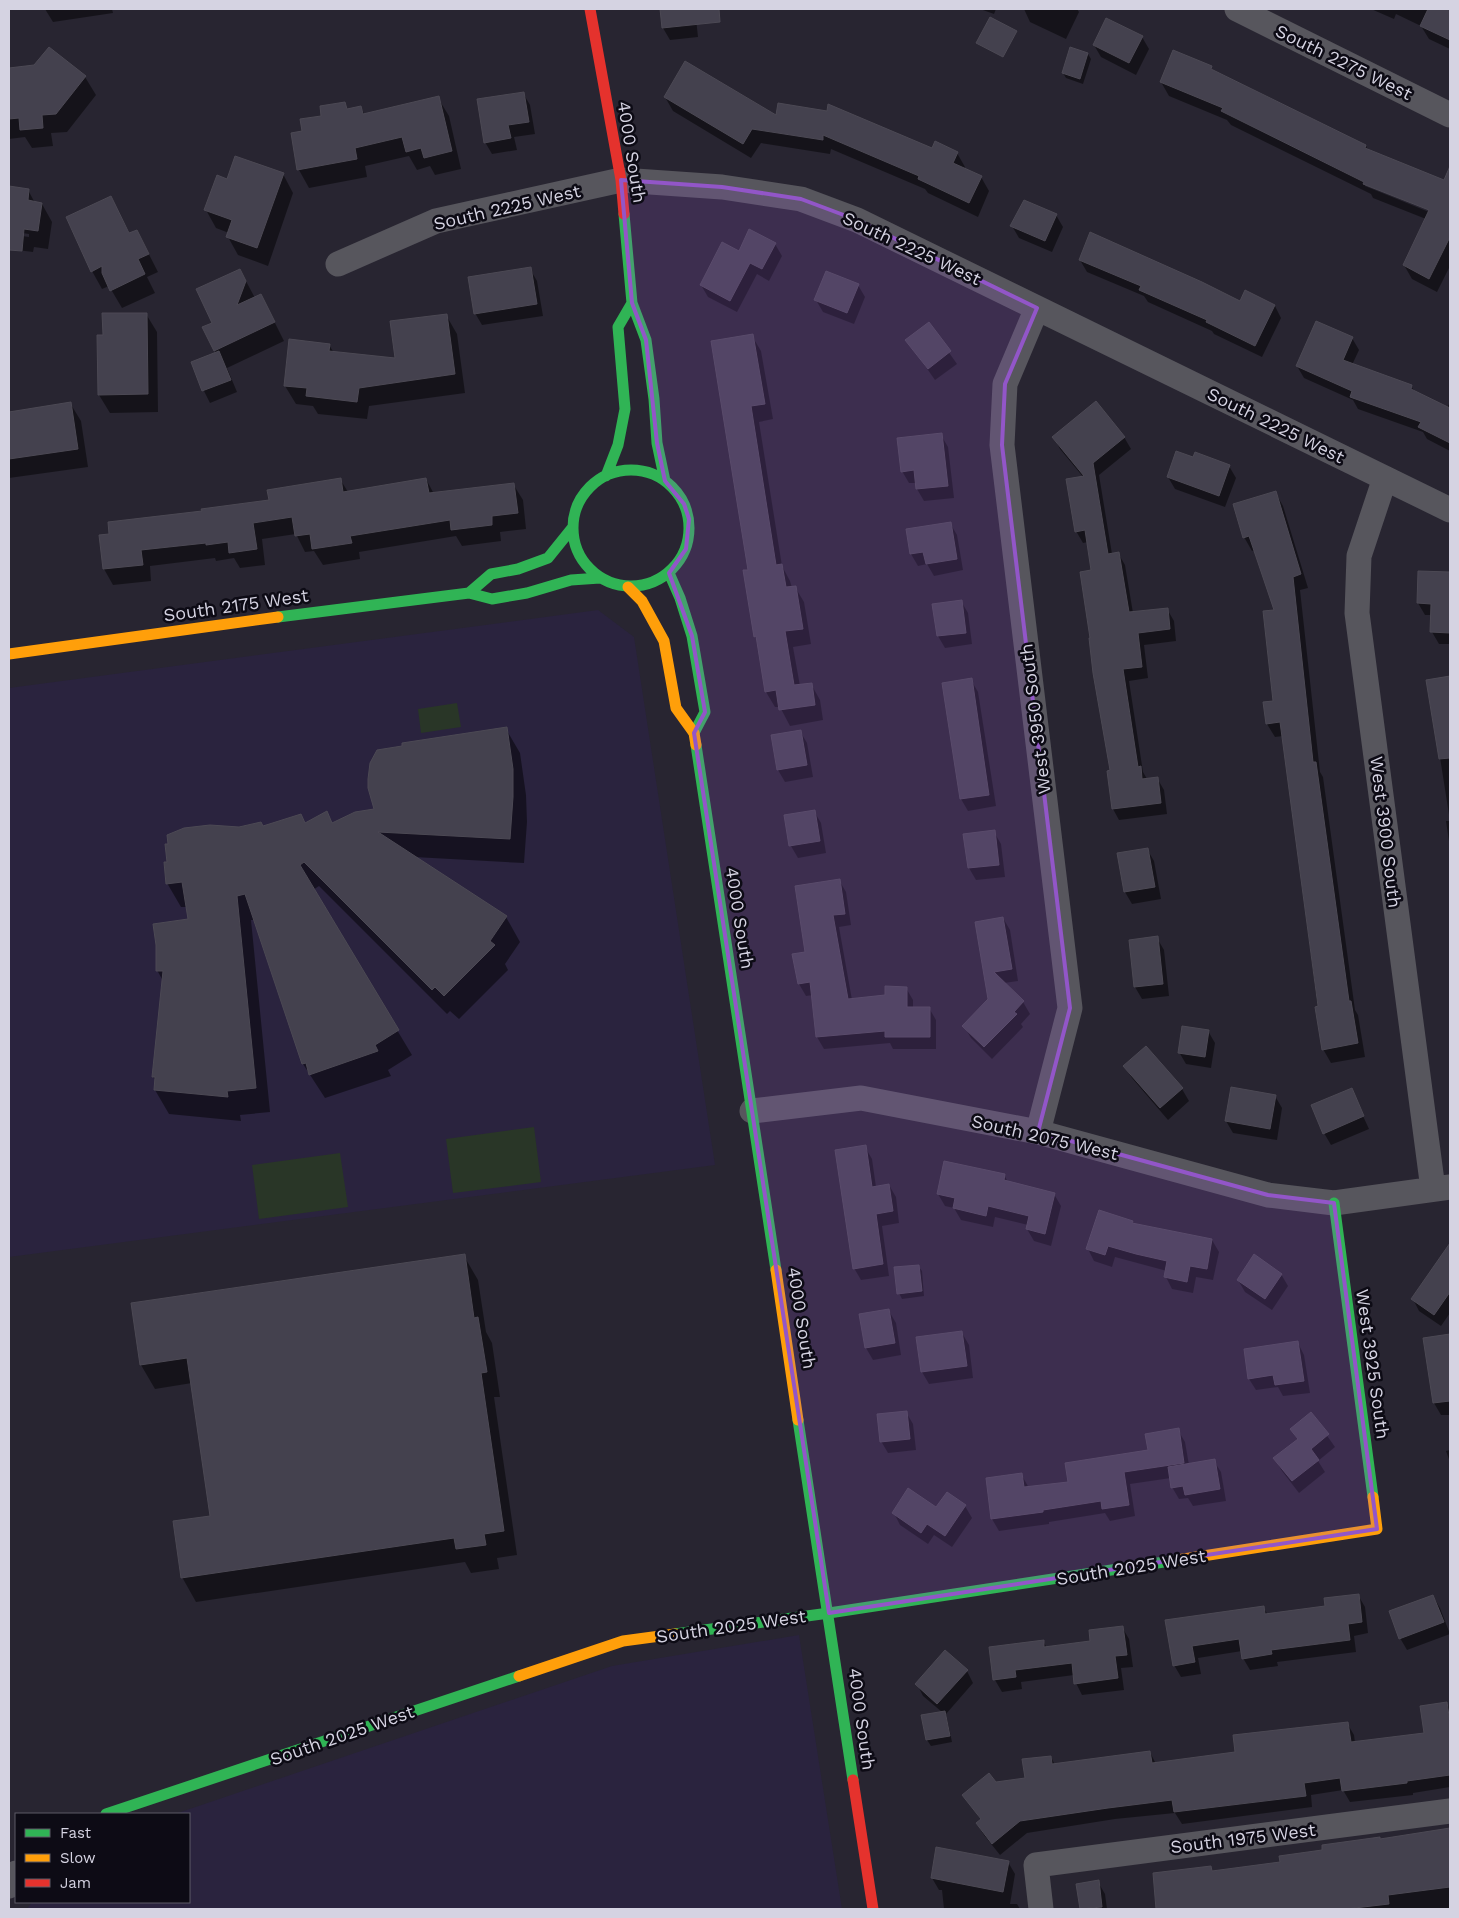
<svg xmlns="http://www.w3.org/2000/svg" width="1459" height="1918" font-family="'Work Sans',sans-serif">
<style>
.built{fill:#2a233e}
.green{fill:#293627}
.shadow{fill:#0007;fill-rule:evenodd}
.building{fill:#44414e;stroke:#4c4954}
.lines{fill:none;stroke-linecap:round;stroke-linejoin:round}
.street{stroke:#57565d;stroke-width:25}
.fast{stroke:#30b455;stroke-width:11}
.slow{stroke:#ff9f0a;stroke-width:11}
.jam{stroke:#e5322d;stroke-width:11}
.marked{fill:#9256c8;fill-opacity:0.2;stroke:#9256c8;stroke-width:4;stroke-linejoin:round}
.labels{text-anchor:middle;dominant-baseline:central;stroke-width:5;stroke-linejoin:round;paint-order:stroke}
.street-label{font-size:18px;fill:#d5d3e2;stroke:#0d0b15}
</style>
<rect width="100%" height="100%" fill="#282531"/>
<path class="built" d="M598 610 634 637 715 1165 9 1257V688Z
M799 1635 842 1909H27L32 1902H189V1814H175L612 1666Z"/>
<path class="green" d="M457 703 461 727 421 733 418 709Z
M534 1127 541 1182 453 1193 446 1139Z
M340 1153 348 1207 259 1219 252 1165Z"/>
<path class="shadow" d="M45 9H112L113 13 53 22Z
M659 9H695L698 37 670 40 663 28 661 11Z
M980 9H996L994 14Z
M1024 9H1077L1079 12 1066 39 1030 22Z
M1371 9H1450V49L1429 39 1421 26 1396 14 1394 19Z
M1142 37 1149 49 1136 75 1101 57 1094 45Z
M1088 54 1091 59 1083 84 1066 78 1063 73Z
M35 67 85 77 96 95 67 132 51 133 53 146 32 148 25 137 9 139V70Z
M1211 67 1213 71 1366 146 1368 150 1450 187V266L1437 292 1412 279 1404 265 1426 219 1373 198 1371 194 1231 125 1227 120 1169 96 1161 82ZM1365 183 1435 212 1434 214 1365 186Z
M523 93 530 105 535 134 514 137 517 150 492 154 485 142Z
M665 97 933 150 957 153 965 167 964 169 981 177 989 191 978 217 928 193 925 189 831 149 830 154 761 143 751 158 673 111Z
M438 98 449 116 461 169 435 175 430 166 417 170 409 156 365 166 367 177 309 188 299 170 304 132 323 117 345 103 348 110 361 108 365 115Z
M283 174 293 193 268 266 238 255 228 237 229 233 216 228 206 210 228 181Z
M9 187 28 190 35 203 42 204 52 222 48 249 34 247 33 252 9 249V234L29 237V234L9 231Z
M111 198 130 234 137 231 158 272 147 277 155 293 122 308 109 286 102 289 92 271Z
M1056 215 1063 227 1052 252 1019 238 1012 226Z
M775 244 782 256 769 281 757 274 737 312 708 297 701 285 739 253Z
M1080 260 1241 303 1275 306 1281 318 1262 357 1214 334 1212 331 1148 302 1144 296 1087 272Z
M530 269 537 281 543 316 482 325 475 313Z
M240 270 255 298 261 295 284 341 227 368 237 392 210 403 204 391 192 363 216 353 204 328 214 324Z
M858 285 865 297 854 324 823 312 816 300Z
M146 314 157 332 158 412 110 413 99 395 104 336Z
M446 315 457 334 465 393 369 406 367 419 318 414 313 406 296 404 285 386 329 345 334 353 397 360Z
M929 324 957 364 935 380 907 340Z
M752 336 761 351 773 419 759 422 782 566 790 581 792 588 795 587 804 602 811 644 793 647 800 686 811 684 820 700 823 720 790 726 780 707H775L766 692 758 641 755 636 750 571 712 342Z
M1352 338 1359 350 1352 365 1411 386 1415 392 1447 408 1450 402V451L1427 439 1423 432 1358 409 1353 400 1304 378 1297 366Z
M70 403 81 421 88 467 9 478V413Z
M941 435 948 447 954 498 924 501 917 489 916 483H909L902 471Z
M1054 437H1124L1131 449 1099 475 1112 554 1118 553 1125 565 1133 613 1167 609 1174 621 1176 641 1144 645 1148 678 1129 681 1143 772 1147 779 1157 778 1164 790 1167 814 1119 820 1113 809 1111 771 1092 572 1088 542 1083 543 1076 531 1084 478 1060 449Z
M1194 459 1229 466 1236 478 1225 507 1175 489 1168 477Z
M340 479 348 492 426 479 434 494 513 484 523 500 526 529 500 532 501 541 462 546 456 536 359 552 360 559 323 565 314 551 305 552 296 534 262 539 265 565 240 568 234 558 216 561 215 558 150 566 151 581 113 585 104 569 100 536 203 513 271 501Z
M1275 492 1283 506 1308 588 1300 590 1320 772 1323 777 1355 1010 1358 1015 1365 1057 1331 1063 1323 1049 1283 736 1275 737 1267 724 1274 702 1275 611 1255 550 1252 551 1244 537Z
M950 523 957 535 963 570 934 576 927 564 918 566 911 554Z
M1419 572 1450 573V644H1439L1432 632V615H1425L1418 603Z
M961 601 968 613 972 644 945 648 938 636 934 605Z
M1450 678V848L1446 821H1450L1428 681Z
M971 680 978 692 996 806 968 811 961 799Z
M506 729 520 753 526 795 527 822 524 863 414 857 506 917 520 942 505 964 508 970 459 1019 450 1011 447 1014 319 886 313 890 412 1055 388 1070 391 1076 325 1098 303 1064 255 920H251L270 1112 240 1115 241 1121 169 1114 155 1090 156 1081 153 1077 163 981 157 970 189 920 187 907H181L167 883 239 829 332 824 375 810Z
M800 731 807 743 813 777 785 782 778 770Z
M814 811 821 823 826 853 798 858 791 846Z
M994 832 1001 844 1005 877 976 880 969 868 965 835Z
M1147 849 1154 861 1161 899 1132 904 1125 892 1119 854Z
M839 880 846 892 851 925 839 927 852 1000 887 997 906 988 913 1000V1008H929L936 1020V1049H893L890 1043 824 1049 817 1037 813 995 806 996 799 984 806 953Z
M1003 918 1010 930 1018 981 1004 983 1023 1002 1030 1014 1021 1024 1023 1027 992 1059 971 1038 964 1026 989 999Z
M1157 938 1164 950 1169 996 1142 999 1135 987 1130 941Z
M1208 1031 1215 1043 1211 1068 1186 1064 1179 1052Z
M1125 1067 1182 1089 1189 1101 1168 1120 1132 1078Z
M1351 1090 1369 1129 1331 1145 1324 1133Z
M1275 1096 1282 1108 1277 1140 1233 1133 1226 1121Z
M865 1147 872 1159 876 1187 889 1185 896 1197 899 1223 882 1226 889 1276 861 1280 854 1268Z
M1004 1175 1008 1182 1054 1194 1061 1206 1051 1246 1034 1241 1027 1229 1028 1225 995 1217 993 1227 961 1220 954 1208 945 1206 938 1194Z
M1132 1222 1134 1225 1212 1240 1219 1252 1213 1280 1196 1277 1193 1293 1172 1289 1166 1277 1167 1271 1115 1257 1112 1267 1094 1261 1088 1249Z
M1449 1246 1450 1313 1441 1326 1419 1311 1413 1299Z
M464 1256 478 1280 486 1332 492 1343 500 1397H494L517 1555 497 1558 499 1569 471 1573 465 1562 196 1602 182 1577 212 1517 192 1383 155 1389 141 1365Z
M918 1266 922 1271 924 1296 902 1299 899 1293Z
M1281 1274 1288 1286 1272 1310 1245 1292 1238 1280Z
M889 1311 896 1323 901 1355 873 1360 866 1348Z
M962 1333 969 1345 973 1378 929 1384 922 1372 918 1338Z
M1450 1335V1415H1441L1434 1403 1424 1339Z
M1298 1343 1304 1355 1310 1393 1283 1396 1278 1387 1256 1390 1249 1379Z
M906 1412 913 1424 916 1450 888 1453 881 1441Z
M1311 1413 1335 1447 1318 1461 1325 1472 1299 1493 1282 1471 1275 1459 1298 1440 1291 1429Z
M1178 1430 1185 1442 1189 1465 1214 1461 1221 1472 1226 1501 1193 1506 1188 1498 1179 1499 1172 1487 1171 1478 1130 1484 1135 1516 1110 1521 1105 1513 1049 1522V1524L999 1531 992 1519 987 1479 1021 1474 1029 1488 1070 1483 1149 1451Z
M1450 1450V1462L1446 1451Z
M965 1506 972 1518 952 1547 934 1535 928 1544 900 1525 894 1513Z
M1358 1595 1365 1607 1368 1633 1354 1636 1356 1652 1277 1662 1278 1666 1250 1670 1243 1658 1242 1651 1198 1658 1201 1674 1181 1677 1174 1665 1166 1621 1263 1607 1268 1615 1326 1607Z
M1433 1596 1440 1608 1450 1634 1407 1650 1400 1638Z
M1122 1627 1129 1639 1133 1667 1121 1668 1124 1690 1082 1695 1076 1683 1074 1675 1021 1682 1022 1689 1002 1692 995 1680 1043 1641 1047 1648 1091 1642Z
M967 1671 973 1683 946 1714 952 1742 931 1746 927 1740 923 1716 942 1712 923 1696 917 1684Z
M1447 1703 1450 1710V1787L1413 1793V1795L1350 1802 1343 1790 1311 1795 1312 1807 1182 1824 1175 1813 1115 1819 1027 1833 1000 1855 984 1835 977 1824 981 1820 964 1795 996 1784 1026 1779 1051 1757 1055 1765 1150 1752 1156 1764 1237 1753 1347 1723 1354 1735 1355 1743 1425 1734Z
M1450 1829V1909H1157L1154 1884 1210 1867 1213 1872 1281 1863 1379 1838 1381 1840Z
M1008 1862 1015 1874 1010 1904H1017L1020 1909H944L942 1890H939L932 1878Z
M1098 1882 1105 1894 1107 1909H1082L1077 1885Z"/>
<path class="building" d="M660 9H719L720 22 662 28Z
M1428 9H1450V40L1420 26Z
M990 17 1017 31 1003 57 976 43Z
M1106 18 1143 36 1129 63 1093 45Z
M49 47 86 76 56 114 42 115 43 128 20 130 19 118 9 119V68L34 65Z
M1070 47 1088 53 1080 79 1062 73Z
M1173 50 1212 66 1211 69 1366 145 1365 148 1444 180 1450 166V237L1429 279 1403 265 1429 210 1363 184 1364 182 1221 111 1223 108 1160 82Z
M685 61 776 115 778 103 827 111 828 104 932 148 935 141 958 152 953 163 982 176 969 203 918 179 919 176 823 135V140L752 129 743 144 664 97Z
M524 92 529 122 508 125 511 138 484 143 477 99Z
M439 96 452 151 424 158 421 148 406 152 402 137 355 148 357 159 297 170 291 133 302 131 300 119 321 116 320 106 345 102 347 109 361 106 363 114Z
M235 156 284 173 257 248 226 237 232 220 204 210 217 175 227 179Z
M9 186 29 189 28 200 42 203 38 231 24 229 22 251 9 250Z
M111 196 129 233 137 230 149 254 138 259 145 274 110 291 102 273V266L91 272 66 217Z
M1024 200 1057 214 1045 241 1010 226Z
M749 229 776 243 762 269 750 263 730 301 700 285 722 242 739 251Z
M1090 232 1202 282 1240 301 1245 290 1275 305 1255 346 1206 322 1207 320 1139 290 1141 286 1079 260Z
M531 267 537 304 474 314 468 277Z
M240 269 246 281 237 305 261 294 275 322 214 351 202 327 212 323 196 289Z
M826 271 859 284 847 313 814 300Z
M102 313H147L148 394 98 395 97 335H103Z
M447 314 455 374 359 388 357 402 306 396 307 388 284 386 289 339 330 344 329 351 395 358 390 321Z
M1316 321 1353 337 1343 360 1412 385 1411 389 1450 408V443L1418 427 1421 422 1350 397 1352 391 1296 366Z
M929 322 951 351 928 369 905 340Z
M753 334 765 404 751 406 776 565 782 564 786 587 796 586 803 629 785 631 794 685 812 683 815 705 779 710 776 690 765 692 756 636 754 637 743 570H748L711 341Z
M219 351 231 380 202 391 191 362Z
M1096 401 1125 437 1093 463 1108 554 1119 552 1129 612 1168 608 1170 629 1138 633 1142 667 1123 669 1138 767 1141 766 1142 779 1158 777 1161 803 1112 809 1107 771 1110 770 1093 673 1089 638H1090L1080 572 1091 570 1085 530 1075 532 1066 479 1084 476 1052 437Z
M71 402 78 449 9 459V412Z
M942 433 948 486 916 489 914 470 901 472 897 438Z
M1176 451 1193 457 1195 452 1230 465 1219 496 1167 477Z
M341 478 343 492 426 478 429 493 514 483 518 513 492 516V525L451 530 450 520 350 536 352 543 312 549 310 534 295 536 292 517 253 523 257 549 229 553 228 542 206 545V543L141 550 143 565 103 569 99 535 109 534 108 522 202 511 201 509 269 500 267 490Z
M1276 491 1301 574 1293 577 1313 762H1316L1349 1001H1351L1358 1043 1322 1050 1315 1007 1318 1006 1280 722 1266 724 1263 702 1273 701 1263 611 1274 610 1249 536 1243 538 1233 504Z
M951 522 957 559 926 564 923 552 910 554 906 529Z
M1418 571 1450 572V633L1430 632 1431 604 1417 603Z
M962 600 966 633 937 636 932 604Z
M1450 676V758L1439 759 1426 680Z
M972 678 989 795 960 799 942 683Z
M507 727 513 769V797L510 839 378 832 507 916 490 941 495 945 444 996 435 987 432 990 304 862 300 865 399 1030 375 1045 378 1051 309 1075 306 1063 302 1064 245 894 237 896 256 1088 227 1091 228 1097 154 1090 155 1077H152L163 971H156V945L153 924 188 919 182 882 166 884 164 862H167L165 844H168L167 835 184 828 210 825 239 827 261 822 263 826 301 814 305 823 327 811 332 823 355 812 374 809 368 788V779L370 763 377 750 402 746V743Z
M801 730 807 765 777 770 771 735Z
M815 810 820 841 789 846 784 815Z
M995 830 999 865 968 868 963 834Z
M1148 848 1155 887 1124 892 1117 853Z
M840 879 845 914 833 915 848 999 885 995V986L907 987V1007H930V1037H885V1031L816 1037 810 982 798 984 792 954 805 952 795 886Z
M1003 917 1012 969 994 972 1024 1001 1014 1012 1017 1014 984 1047 962 1026 988 999 975 922Z
M1158 936 1163 984 1134 987 1129 940Z
M1182 1026 1209 1030 1205 1057 1178 1053Z
M1146 1046 1183 1088 1160 1108 1123 1066Z
M1231 1087 1276 1095 1270 1129 1225 1121Z
M1352 1088 1364 1116 1323 1134 1311 1105Z
M866 1145 872 1187 889 1184 893 1211 876 1214 883 1264 853 1269 835 1150Z
M944 1161 1005 1174 1004 1180 1055 1193 1045 1234 1026 1229 1029 1216 988 1206 986 1216 953 1208 955 1198 937 1194Z
M1099 1210 1133 1221 1132 1223 1212 1239 1207 1269 1190 1266 1187 1282 1164 1277 1167 1261 1136 1254 1108 1246 1105 1255 1086 1249Z
M1450 1243V1292L1434 1315 1411 1299Z
M465 1254 474 1318 478 1317 487 1372 481 1373 504 1531 484 1534 486 1545 456 1549 454 1538 181 1578 173 1521 210 1516 187 1358 140 1365 131 1303Z
M1254 1254 1282 1274 1265 1299 1237 1280Z
M919 1265 922 1291 897 1294 894 1267Z
M889 1309 895 1343 865 1348 859 1314Z
M962 1331 967 1366 921 1372 916 1337Z
M1450 1334V1401L1433 1403 1423 1338Z
M1298 1341 1304 1381 1275 1385 1273 1375 1248 1379 1244 1349Z
M907 1411 910 1439 880 1442 877 1414Z
M1311 1412 1329 1434 1311 1449 1319 1460 1292 1481 1273 1458 1298 1439 1290 1429Z
M1179 1428 1184 1463 1124 1472 1129 1505 1102 1509 1101 1501 1043 1510V1512L991 1519 986 1478 1022 1473 1024 1487 1068 1482 1065 1463 1148 1450 1145 1434Z
M1215 1459 1220 1489 1185 1495 1183 1486 1171 1488 1168 1467Z
M908 1488 936 1507 947 1492 966 1505 945 1536 927 1524 921 1533 892 1513Z
M1359 1594 1362 1622 1348 1624 1350 1640 1271 1650 1272 1654 1242 1659 1239 1639 1192 1646 1195 1662 1173 1666 1165 1620 1264 1606 1265 1614 1325 1606 1324 1598Z
M1433 1595 1444 1622 1399 1639 1389 1611Z
M1123 1626 1127 1655 1115 1656 1118 1678 1074 1684 1072 1663 1015 1670 1016 1677 993 1680 989 1647 1044 1640V1647L1090 1641 1089 1630Z
M945 1650 968 1670 937 1704 915 1684Z
M1447 1702 1450 1723V1775L1407 1781V1783L1342 1791 1340 1778 1304 1783 1306 1796 1174 1812 1172 1800 1108 1808 1020 1821 992 1844 976 1823 981 1819 962 1795 989 1773 996 1782 1025 1778 1022 1759 1051 1756 1052 1764 1150 1751 1152 1763 1235 1752 1233 1735 1348 1722 1351 1742 1424 1733 1420 1706Z
M945 1711 950 1736 926 1740 921 1715Z
M1450 1828V1887L1388 1895 1389 1904 1346 1909H1156L1153 1873 1211 1866 1212 1871 1280 1862 1279 1856 1322 1850V1845L1380 1837V1839Z
M936 1847 1009 1861 1003 1892 931 1878Z
M1099 1880 1102 1907 1080 1909 1076 1884Z"/>
<g class="lines">
<path class="street" d="M1237 9 1450 115
M338 264 436 221 621 180 722 187 801 199 857 220 1450 510
M1037 308 1005 384 1002 445 1070 1008 1038 1132
M1385 478 1359 556 1357 613 1433 1189
M752 1111 861 1098 1038 1132 1268 1195 1334 1203 1450 1187
M9 1886 16 1873
M1041 1909 1036 1865 1450 1811"/>
<path class="fast" d="M624 214 632 303 646 340 654 399 657 443 665 481
M573 528a58 58 0 1 1 116 0a58 58 0 1 1-116 0Z
M606 476 618 445 625 409 618 327 632 303
M669 573 680 598 692 636 705 712 694 733
M469 593 491 574 518 569 548 558 573 527
M278 617 469 593 492 599 527 593 571 580 600 578
M696 745 776 1270
M1334 1203 1373 1497
M798 1420 853 1780
M675 1634 829 1613 1177 1560
M106 1814 519 1676"/>
<path class="slow" d="M628 587 642 601 664 641 676 708 694 733 696 745
M9 654 278 617
M776 1270 798 1420
M1177 1560 1377 1529 1373 1497
M519 1676 623 1641 675 1634"/>
<path class="jam" d="M590 9 621 180 624 214
M853 1780 873 1909"/>
</g>
<path class="marked" d="M621 180 722 187 801 199 857 220 1037 308 1005 384 1002 445 1070 1008 1038 1132 1268 1195 1334 1203 1377 1529 829 1613 694 733 705 712 692 636 669 573 686 549 689 519 684 504 665 481 657 443 646 340 632 303Z"/>
<g class="labels">
<g class="street-label">
<text transform="translate(1344 62) rotate(26)">South 2275 West</text>
<text transform="translate(632 152) rotate(81)">4000 South</text>
<text transform="translate(507 207) rotate(-13)">South 2225 West</text>
<text transform="translate(912 248) rotate(25)">South 2225 West</text>
<text transform="translate(1276 425) rotate(26)">South 2225 West</text>
<text transform="translate(236 605) rotate(-8)">South 2175 West</text>
<text transform="translate(1035 719) rotate(-97)">West 3950 South</text>
<text transform="translate(1386 832) rotate(83)">West 3900 South</text>
<text transform="translate(740 918) rotate(81)">4000 South</text>
<text transform="translate(1045 1137) rotate(13)">South 2075 West</text>
<text transform="translate(802 1318) rotate(81)">4000 South</text>
<text transform="translate(1373 1364) rotate(82)">West 3925 South</text>
<text transform="translate(1131 1567) rotate(-9)">South 2025 West</text>
<text transform="translate(731 1626) rotate(-8)">South 2025 West</text>
<text transform="translate(862 1719) rotate(82)">4000 South</text>
<text transform="translate(342 1735) rotate(-19)">South 2025 West</text>
<text transform="translate(1243 1838) rotate(-7)">South 1975 West</text>
</g>
</g>
<rect width="1459" height="1918" fill="none" stroke="#d5d3e2" stroke-width="20"/>
<rect x="15" y="1813" width="175" height="90" fill="#0d0b15" stroke="#5d5b67"/>
<rect x="25" y="1829" width="25" height="8" fill="#30b455" stroke="#5d5b67"/>
<text x="60" y="1838" font-size="15" fill="#d5d3e2">Fast</text>
<rect x="25" y="1854" width="25" height="8" fill="#ff9f0a" stroke="#5d5b67"/>
<text x="60" y="1863" font-size="15" fill="#d5d3e2">Slow</text>
<rect x="25" y="1879" width="25" height="8" fill="#e5322d" stroke="#5d5b67"/>
<text x="60" y="1888" font-size="15" fill="#d5d3e2">Jam</text>
</svg>
